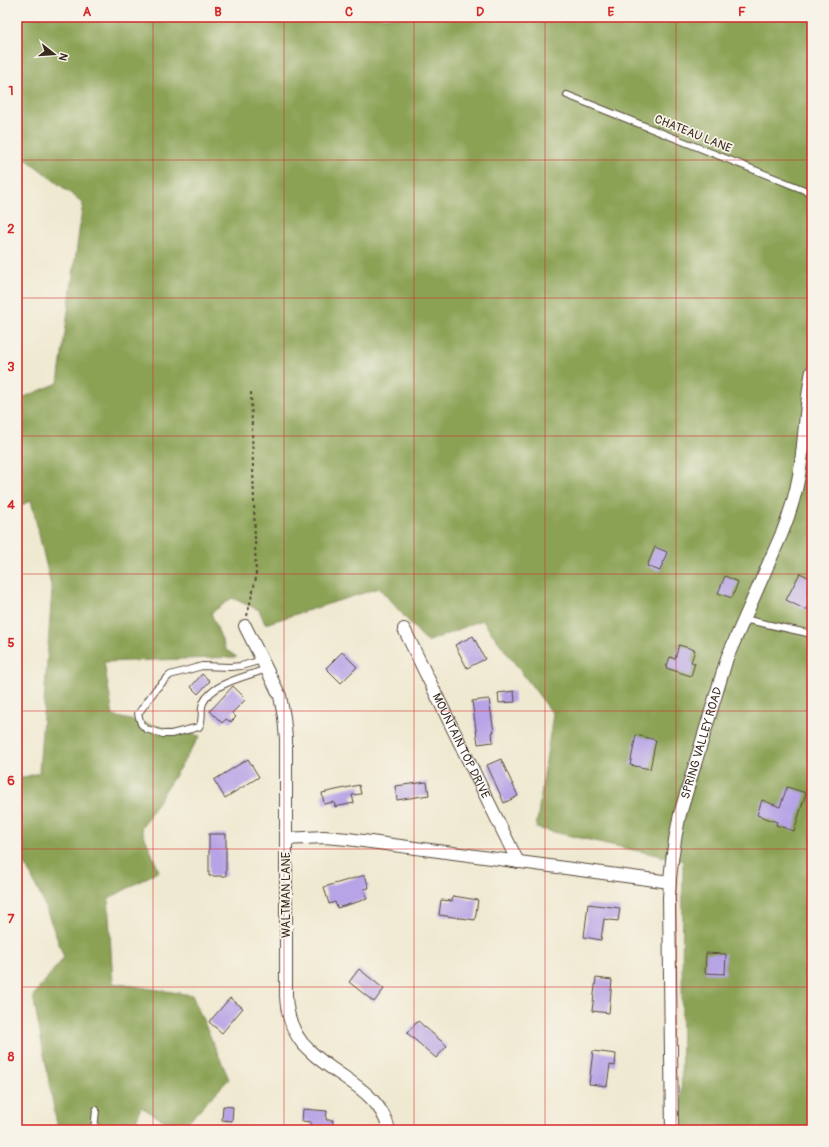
<svg xmlns="http://www.w3.org/2000/svg" width="829" height="1147" font-family="Pangolin,sans-serif">
<style>
.forest{fill:#8ba254;stroke:#636639}
.building{fill:#b7a4e6}
.lines{fill:none;stroke-linecap:round;stroke-linejoin:round}
.service-casing{stroke:#564739;stroke-width:8}
.minor-casing{stroke:#564739;stroke-width:14}
.path{stroke:#564739;stroke-width:2;stroke-dasharray:3 3;stroke-linecap:butt}
.service{stroke:#fff;stroke-width:6}
.minor{stroke:#fff;stroke-width:12}
.grid{fill:none;stroke:#d62828;stroke-width:1;stroke-opacity:0.55}
.labels{text-anchor:middle;dominant-baseline:central;stroke-width:3.5;stroke-linejoin:round;paint-order:stroke}
.street-label{font-size:12px;fill:#3b2a1e;stroke:#f7f3e8}
.neatline{fill:none;stroke:#d62828;stroke-width:1.5}
.grid-label{font-size:13px;text-anchor:middle;font-weight:bold;fill:#d62828}
</style>
<rect width="100%" height="100%" fill="#f7f3e8"/>
<filter id="ink" filterUnits="userSpaceOnUse"><feTurbulence type="fractalNoise" baseFrequency=".025" numOctaves="2"/><feDisplacementMap in="SourceGraphic" scale="8" xChannelSelector="R" yChannelSelector="G"/><feConvolveMatrix kernelMatrix="1 2 1 2 8 2 1 2 1" color-interpolation-filters="sRGB"/></filter>
<filter id="wash" filterUnits="userSpaceOnUse"><feTurbulence type="fractalNoise" baseFrequency=".012" numOctaves="4" result="noise"/><feDisplacementMap in="SourceGraphic" scale="16" xChannelSelector="R" yChannelSelector="G"/><feGaussianBlur stdDeviation="0.9" result="paint"/><feColorMatrix in="noise" values="0 0 0 0 0 0 0 0 0 0 0 0 0 0 0 0 0 1.4 0 .05"/><feComposite in="paint" operator="in"/></filter>
<g filter="url(#wash)">
<rect width="100%" height="100%" fill="#f0e9d1"/>
<path class="forest" d="M17 17H812V1130H681L683 861 536 828 553 714 482 620 427 642 379 588 265 624 259 610 232 598 211 613 226 650 237 657 104 662 113 716 200 736 141 828 159 871 108 899 113 983 192 995 229 1079 180 1130 141 1107 133 1130H58L33 996 64 957 43 901 17 847V779L39 773 52 590 31 500 17 508V400L58 383 83 203 17 152Z"/>
<g id="blocks">
<path class="building" d="M655 547 667 552 660 571 647 566Z
M800 573 812 579 807 592 812 594V597L806 610 786 600Z
M725 576 738 582 732 598 718 593Z
M473 636 485 659 467 668 455 645Z
M679 645 695 650 691 662 695 663 691 676 666 668 670 657 675 659Z
M342 652 357 667 341 683 326 668Z
M202 674 210 681 198 694 191 687Z
M233 686 246 699 232 713 236 717 231 722 226 719 222 723 210 711Z
M514 691 515 702 499 703 498 693Z
M489 699 494 732H492L493 742 478 744 472 701Z
M636 735 656 740 650 769 630 765Z
M248 759 259 777 225 798 214 780Z
M501 759 518 796 504 803 487 765Z
M427 782 429 795 397 800 395 786Z
M359 785 361 794 352 795 354 803 335 807 334 802 324 804 322 793Z
M787 787 806 793 794 831 776 825 777 822 757 815 762 800 780 807Z
M209 834H226V876H209Z
M365 875 369 888 364 889 367 899 337 908 335 902 329 904 324 887Z
M453 896 478 900 475 920 439 915 441 900 452 901Z
M588 904 620 908 618 921 604 919 601 940 584 937Z
M706 953 726 954 725 974 705 973Z
M359 969 384 989 374 1002 349 982Z
M596 978 612 980 609 1013 592 1011Z
M230 998 243 1008 222 1033 209 1022Z
M418 1021 447 1046 436 1058 407 1033Z
M593 1051 616 1054 615 1066 610 1065 607 1086 589 1084Z
M223 1106 233 1107 232 1121 222 1120Z
M303 1109 327 1111 326 1120H333L332 1130H310L311 1122 302 1121Z
M433 1126 434 1130H418V1128Z"/>
</g>
</g>
<g filter="url(#ink)">
<use href="#blocks" fill-opacity="0" stroke="#564739" stroke-width="1"/>
<g class="lines">
<defs>
<path id="service" d="M567 95 812 193
M743 619 812 634
M262 660 241 666 230 667 202 666 170 675 156 689 138 714 141 724 146 729 163 734H171L199 727C204 719 200 710 203 703 213 682 247 677 266 669
M94 1130 96 1110"/>
<g id="minor">
<path d="M245 626 280 696 284 717 286 739V996C287 1016 294 1037 310 1051 336 1077 380 1090 389 1130"/>
<path id="s1" d="M404 629 518 862"/>
<path d="M286 839 324 837 348 839 670 882"/>
<path id="s2" d="M672 1130 669 898C670 870 674 841 680 814L727 658 782 533C791 511 798 486 801 462 805 432 806 401 812 371"/>
</g>
</defs>
<use href="#service" class="service-casing"/>
<use href="#minor" class="minor-casing"/>
<path class="path" d="M247 616 256 578 251 392"/>
<use href="#service" class="service"/>
<use href="#minor" class="minor"/>
</g>
</g>
<path class="grid" d="M153 17V1130M284 17V1130M414 17V1130M545 17V1130M676 17V1130M17 160H812M17 298H812M17 436H812M17 574H812M17 711H812M17 849H812M17 987H812"/>
<g class="labels">
<g class="street-label">
<text transform="translate(693 134) rotate(22)">CHATEAU LANE</text>
<text stroke="none"><textPath href="#s2" startOffset="391">SPRING VALLEY ROAD</textPath></text>
<text stroke="none"><textPath href="#s1" startOffset="130">MOUNTAIN TOP DRIVE</textPath></text>
<text transform="translate(286 895) rotate(-90)">WALTMAN LANE</text>
</g>
</g>
<rect width="829" height="1147" fill="none" stroke="#f7f3e8" stroke-width="44"/>
<g transform="translate(54 54) rotate(107)" stroke="#f7f3e8" stroke-width="3" paint-order="stroke">
<path d="M0-3L7 15L0 10L-7 15Z" fill="#3b2a1e"/>
<text y="-6" font-size="11" font-weight="bold" text-anchor="middle" fill="#3b2a1e">N</text>
</g>
<rect x="22" y="22" width="785" height="1103" class="neatline"/>
<g class="grid-label">
<text x="87" y="16">A</text>
<text x="218" y="16">B</text>
<text x="349" y="16">C</text>
<text x="480" y="16">D</text>
<text x="611" y="16">E</text>
<text x="742" y="16">F</text>
<text x="11" y="95">1</text>
<text x="11" y="233">2</text>
<text x="11" y="371">3</text>
<text x="11" y="509">4</text>
<text x="11" y="647">5</text>
<text x="11" y="785">6</text>
<text x="11" y="923">7</text>
<text x="11" y="1061">8</text>
</g>
</svg>
